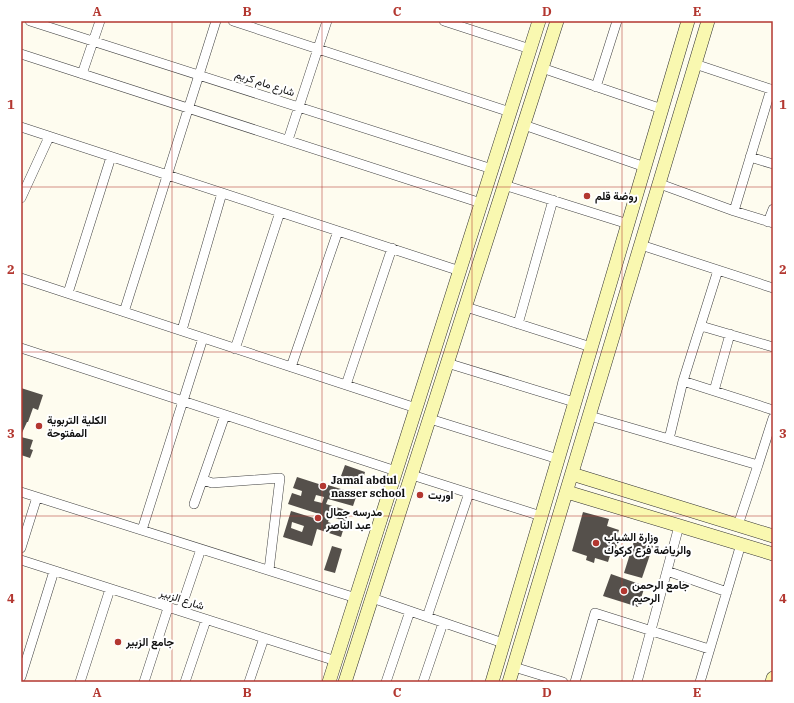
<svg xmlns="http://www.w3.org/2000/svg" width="794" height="703" font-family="'IBM Plex Serif',Vazirmatn,serif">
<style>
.building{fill:#55504b;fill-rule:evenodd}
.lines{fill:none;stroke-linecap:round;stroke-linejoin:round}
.street-casing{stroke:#414141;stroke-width:10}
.secondary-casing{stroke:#303030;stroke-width:14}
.street{stroke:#fff;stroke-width:9}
.secondary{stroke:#f9f8b0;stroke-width:13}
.grid{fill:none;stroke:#b33730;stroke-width:1;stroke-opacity:0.55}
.poi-dot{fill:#b33730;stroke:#fff;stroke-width:1.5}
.labels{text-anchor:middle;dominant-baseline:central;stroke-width:4;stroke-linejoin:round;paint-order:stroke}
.street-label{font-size:11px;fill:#0e0e0e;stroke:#fff}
.poi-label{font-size:11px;font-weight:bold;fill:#0e0e0e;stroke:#fff;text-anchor:start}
.neatline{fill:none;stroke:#b33730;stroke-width:1.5}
.grid-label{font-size:13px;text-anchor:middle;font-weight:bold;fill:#b33730}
</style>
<rect width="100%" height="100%" fill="#fefcef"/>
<path class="building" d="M21 388 43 395 38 410 33 408 28 422H27L21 435Z
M21 437 33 440 30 449 33 450 30 458 21 455Z
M345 465 365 472 362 483 341 476Z
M297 477 328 487V485L357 494 353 506 328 499 326 504 349 511 341 537 317 529 312 546 283 537 291 511 317 519 319 514 288 504 292 493 301 496 302 491 293 488ZM316 495 324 497 322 503 314 501ZM330 516 341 520 339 526 328 522ZM292 522 304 526 302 532 291 528Z
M583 512 609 519 607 526 619 530 617 536 620 537 615 550 612 549 608 562 595 558 594 563 586 560 587 556 572 551Z
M634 541 653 546 642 578 624 573Z
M332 546 342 549 335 573 324 570Z
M611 574 645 586 638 607 603 596Z"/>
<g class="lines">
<defs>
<path id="street" d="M30 21 492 169
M233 21 510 112
M444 21 530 49
M21 54 481 203
M695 64 773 90
M542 68 662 109
M82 74 100 21
M596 87 617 21
M524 125 645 167
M21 127 460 271
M288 140 327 21
M750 157 773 164
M660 184 734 211 773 223
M504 185 628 224
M21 198 49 137
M734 211 771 89
M768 222 773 209
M641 245 773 288
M21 278 416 408
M68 293 111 157
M466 307 591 347
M124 312 216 21
M518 324 553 200
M701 326 773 347
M182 330 222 193
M21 348 396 471
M235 349 280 212
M447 363 574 402
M291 367 338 231
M683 381 773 410
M346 385 392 248
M714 391 730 334
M590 416 758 465 773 418
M430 419 558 459
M669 439 683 381 718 270
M412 475 541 516
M204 480 212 483 280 478 269 570
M21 492 356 598
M194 504 225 415
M738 525 758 465
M142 530 203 338
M21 548 37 497
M21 560 336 661
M667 571 727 592
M372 598 503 643
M180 611 201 549
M427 617 469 493
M514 667 563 682
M21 677 54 571
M80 682 110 589
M144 682 168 608
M185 682 206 620
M249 682 264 638
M386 682 410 611
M423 682 443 623
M575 682 595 613 709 649
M637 682 679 526
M700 682 741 544"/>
<path id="secondary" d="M572 474 773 536
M567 492 773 554
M329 682 539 21
M345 682 557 21
M492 682 688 21
M509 682 708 21
M772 682 773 678"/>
</defs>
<use href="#street" class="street-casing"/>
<use href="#secondary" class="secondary-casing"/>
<use href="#street" class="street"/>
<use href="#secondary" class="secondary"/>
</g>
<path class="grid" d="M172 21V682M322 21V682M472 21V682M622 21V682M21 187H773M21 352H773M21 516H773"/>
<g class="poi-dot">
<circle cx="587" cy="196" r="4"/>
<circle cx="39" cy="426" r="4"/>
<circle cx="323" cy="486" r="4"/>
<circle cx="420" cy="495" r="4"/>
<circle cx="318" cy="518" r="4"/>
<circle cx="596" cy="543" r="4"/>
<circle cx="624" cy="591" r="4"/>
<circle cx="118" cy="642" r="4"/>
</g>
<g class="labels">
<g class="street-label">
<text transform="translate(265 83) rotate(18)">شارع مام كريم</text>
<text transform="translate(182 599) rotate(18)">شارع الزبير</text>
</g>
<g class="poi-label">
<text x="595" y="196">روضة قلم</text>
<text x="47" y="420">الكلية التربوية<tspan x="47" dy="13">المفتوحة</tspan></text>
<text x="331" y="480">Jamal abdul<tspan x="331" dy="13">nasser school</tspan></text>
<text x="428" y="495">اوربت</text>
<text x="326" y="512">مدرسه جمال<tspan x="326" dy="13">عبد الناصر</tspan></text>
<text x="604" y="537">وزارة الشباب<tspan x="604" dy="13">والرياضة فرع كركوك</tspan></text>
<text x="632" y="585">جامع الرحمن<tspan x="632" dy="13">الرحيم</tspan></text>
<text x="126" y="642">جامع الزبير</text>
</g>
</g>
<rect width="794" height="703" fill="none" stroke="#ffffff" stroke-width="44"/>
<rect x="22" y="22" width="750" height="659" class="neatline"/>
<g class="grid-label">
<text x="97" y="16">A</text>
<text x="247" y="16">B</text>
<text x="397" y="16">C</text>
<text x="547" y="16">D</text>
<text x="697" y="16">E</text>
<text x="11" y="109">1</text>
<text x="783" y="109">1</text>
<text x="11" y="274">2</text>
<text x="783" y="274">2</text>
<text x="11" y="438">3</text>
<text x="783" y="438">3</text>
<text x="11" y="603">4</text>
<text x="783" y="603">4</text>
<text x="97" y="697">A</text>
<text x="247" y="697">B</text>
<text x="397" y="697">C</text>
<text x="547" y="697">D</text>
<text x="697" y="697">E</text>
</g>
</svg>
